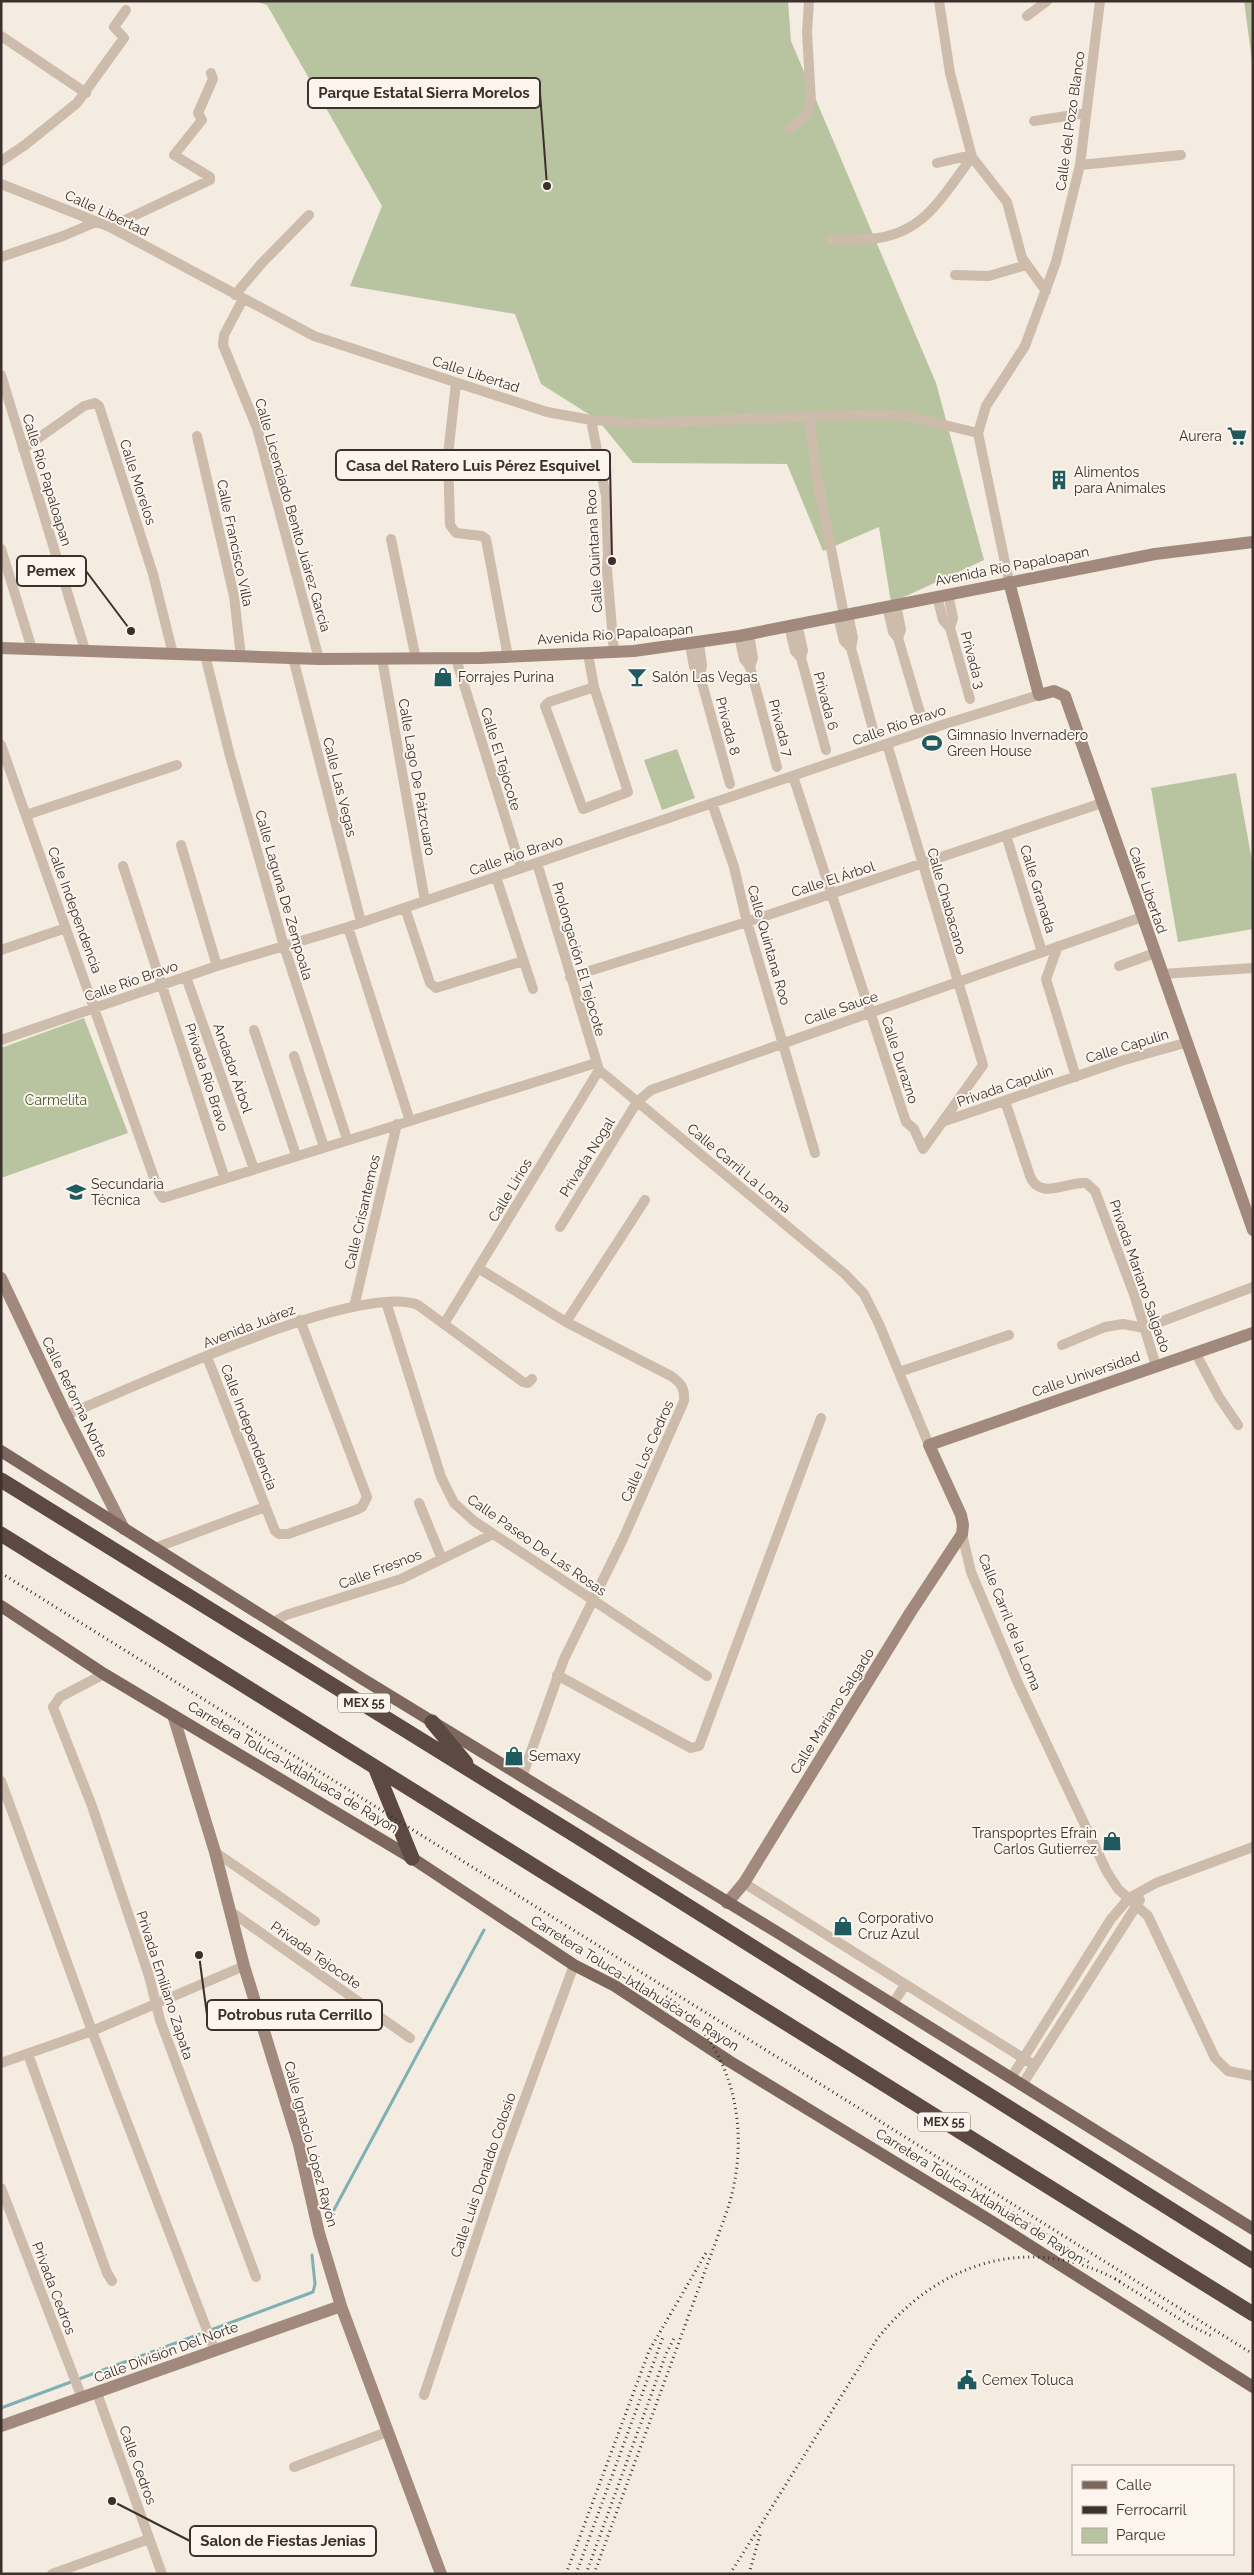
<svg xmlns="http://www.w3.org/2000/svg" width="1254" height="2575" font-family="Raleway,sans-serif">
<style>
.green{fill:#b8c4a0}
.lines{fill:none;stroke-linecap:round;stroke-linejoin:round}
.stream{stroke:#7fb0b2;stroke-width:3}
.street{stroke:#cdbbac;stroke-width:10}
.secondary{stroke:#a18a7d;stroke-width:12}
.primary{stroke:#7d675c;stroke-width:12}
.highway{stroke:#5c4a42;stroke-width:15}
.rail{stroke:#3b302b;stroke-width:3;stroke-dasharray:1 4;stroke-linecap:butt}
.labels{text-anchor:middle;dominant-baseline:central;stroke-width:4;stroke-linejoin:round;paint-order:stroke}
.shield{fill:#fbf5ee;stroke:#756b66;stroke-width:1}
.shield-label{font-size:12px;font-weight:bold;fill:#3b302b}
.street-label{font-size:14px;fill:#3b302b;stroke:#fbf5ee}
.poi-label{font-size:14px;fill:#3b302b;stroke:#fbf5ee;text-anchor:start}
.park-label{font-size:14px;fill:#4a5a2e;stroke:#fbf5ee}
.leader{fill:none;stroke:#3b302b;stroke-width:2}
.callout-dot{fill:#3b302b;stroke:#fbf5ee;stroke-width:2}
.callout{fill:#fbf5ee;stroke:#3b302b;stroke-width:2}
.callout-label{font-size:15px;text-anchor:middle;font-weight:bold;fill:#3b302b}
</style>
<rect width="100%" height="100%" fill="#f4ebe1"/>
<path class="green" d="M254 1H788L791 41 936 383 984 560 891 603 879 527 823 551 787 464 633 463 598 420 541 384 515 314 350 286 382 206 267 5Z
M1244 1H1253V68Z
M677 749 695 798 662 810 644 760Z
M1236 773 1253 866V929L1178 942 1151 788Z
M84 1018 128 1133 1 1178V1048Z"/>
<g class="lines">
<path class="stream" d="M328 2221 484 1930
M1 2408 313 2292 315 2284 312 2255"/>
<path class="street" d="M939 1 950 73 972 157 1007 202 1022 258 1046 291
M1027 16 1047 1
M1 36 86 93
M1034 121 1086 113
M789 129 806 116 811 102 807 32 809 1
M1 161 25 145 77 103 124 38 114 27 126 10
M937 163 971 155
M1080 165 1181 155
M1 184 110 227 314 336 547 412 591 420 637 423 881 414 911 417 978 433
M110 227 210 180V177L174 155 202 120 198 113 213 79 211 73
M832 240C847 239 863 240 878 238 927 231 945 192 972 157
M1 257 63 236 96 222
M955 275 989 276 1026 265
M235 295 261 264 309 215
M243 299 224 335 223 345 257 428 319 659
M1 375 85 650
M456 383 448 455 450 525 456 533 482 536 486 539 508 657
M809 417 816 472 844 615
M591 420 606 496 608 554 607 570 614 652
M197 436 234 596 241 657
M23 449 84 406 95 403 99 406 153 574 173 654
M502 458 602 468
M391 539 416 659
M1 549 32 649
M1009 582 978 433 986 406 1025 346 1056 262 1080 165 1100 1
M948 594 953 618 950 628
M937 596 943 620 950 628 970 699
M896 604 901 630 898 638
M887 606 893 632 898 638 921 716
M848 614 853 638 851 648 874 733
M838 616 844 641 851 648
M797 624 803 650 801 658
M789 626 795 651 801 658 826 750
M749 634 753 658 750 667
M739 636 744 659 750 667 777 767
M699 643 702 666 700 676
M690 644 694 667 700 676 730 784
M588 654 594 687 628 792 583 809 545 706 549 702 594 687
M205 655 230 756 284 946 347 1139
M293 658 361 922
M382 659 425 901
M456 659 521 868
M887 744 983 1065 923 1149
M1 745 159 1192 163 1198 596 1063
M793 776 906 1122 914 1129 923 1149
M712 803 734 867 747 922 815 1153
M26 815 177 765
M1006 835 1042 952
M181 845 217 966
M537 863 599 1070 845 1274 864 1294 879 1324 929 1445
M123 866 225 1179
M496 877 533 989
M405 908 430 983 436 988 523 961
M348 927 410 1121
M1058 946 1046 979 1076 1077
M1 950 66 928
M1119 966 1155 953
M1162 974 1253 968
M186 977 254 1169
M570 977 747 922 1102 803
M254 1030 296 1155
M1 1040 217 966 348 927 945 724 1039 695
M294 1056 324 1147
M1005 1101 1030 1176C1040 1201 1067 1181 1086 1183L1095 1191 1135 1297 1156 1366
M942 1122 1124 1060 1185 1043
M560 1227 637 1102 651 1090 1142 917
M478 1268 566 1322 671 1376C681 1383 685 1388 684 1401L623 1539 564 1659 522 1777
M386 1302 441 1477 454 1503 474 1521 707 1676
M354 1307 397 1124
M566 1322 645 1200
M444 1324 599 1070
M1062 1345 1105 1327 1123 1324 1144 1328 1253 1287
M1195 1352 1219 1397 1238 1425
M207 1357 275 1531 279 1534H288L356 1510 362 1507 367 1497 300 1320
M899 1372 1009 1335
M66 1415C133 1388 357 1281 418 1305L523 1382 528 1383 532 1379
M419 1503 442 1559
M962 1534 971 1572 1017 1681 1107 1872 1118 1889 1148 1916 1215 2058 1228 2071 1253 2076
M155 1548 265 1507
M274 1622 286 1615 401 1579 493 1534
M104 1674 60 1697 53 1707 92 1806 149 1976 160 2020 256 2277
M557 1675 691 1748 699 1746 821 1418
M1 1781 92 2031 215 2351
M215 1852 315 1921
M744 1883 1034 2065
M230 1911 410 2038
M892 2005 905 1985
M28 2054 107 2273 112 2281
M1 2063 92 2031 244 1966
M1011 2078 1111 1919 1129 1898 1156 1883 1253 1847
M1022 2085 1140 1900
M1 2188 82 2398
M97 2393 162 2574
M424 2395 504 2155 574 1965
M294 2467 387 2432
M52 2574 149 2539"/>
<path class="secondary" d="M1009 582 1039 695 1054 691 1065 696 1253 1230
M1 648 319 659 480 658 634 651 739 636 1155 554 1253 542
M1 1278 66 1415 124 1529
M173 1715 215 1852 244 1966 299 2145 319 2233 341 2306 441 2574
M727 1903 744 1883 910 1613 962 1534 963 1525 961 1515 929 1445 1253 1333
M1 2426 341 2306"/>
<path class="primary" d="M1 1451 361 1678 780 1934 1253 2229
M1 1606 104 1674 412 1858 574 1965 615 1986 729 2061 991 2221 1253 2387"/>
<path class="highway" d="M1 1480 575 1835 1253 2261
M1 1534 1253 2314
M432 1722 466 1763
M375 1767 412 1858"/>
<path class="rail" d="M1 1573 1253 2354
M1004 2207 1090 2263
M1115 2279 1191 2326 1212 2336
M566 2574 649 2351 706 2253
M576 2574 663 2337
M586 2574 666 2354 675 2336
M594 2574 727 2211C753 2133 735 2042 663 1994
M730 2574 877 2339C938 2262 1031 2231 1121 2282
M749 2574 761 2531"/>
</g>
<defs>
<symbol id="supermarket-bare" viewBox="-9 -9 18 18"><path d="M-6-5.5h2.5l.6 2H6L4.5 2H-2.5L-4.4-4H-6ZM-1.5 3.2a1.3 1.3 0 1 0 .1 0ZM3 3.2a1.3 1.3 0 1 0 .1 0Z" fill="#1f5a5e" stroke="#fbf5ee" stroke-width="2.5" paint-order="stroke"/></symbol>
<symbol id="building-bare" viewBox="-9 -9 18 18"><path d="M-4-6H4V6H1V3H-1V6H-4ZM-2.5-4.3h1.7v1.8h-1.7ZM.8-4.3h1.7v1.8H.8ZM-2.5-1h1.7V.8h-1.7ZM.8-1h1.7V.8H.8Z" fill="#1f5a5e" stroke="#fbf5ee" stroke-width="2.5" paint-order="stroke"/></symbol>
<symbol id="shop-bare" viewBox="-9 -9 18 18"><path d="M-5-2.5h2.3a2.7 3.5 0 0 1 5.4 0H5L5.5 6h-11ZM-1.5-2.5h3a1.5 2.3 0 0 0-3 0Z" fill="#1f5a5e" stroke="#fbf5ee" stroke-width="2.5" paint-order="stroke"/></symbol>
<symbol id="bar-bare" viewBox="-9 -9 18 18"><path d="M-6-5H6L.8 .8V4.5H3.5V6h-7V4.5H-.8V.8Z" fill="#1f5a5e" stroke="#fbf5ee" stroke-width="2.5" paint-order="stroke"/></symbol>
<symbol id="stadium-bare" viewBox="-9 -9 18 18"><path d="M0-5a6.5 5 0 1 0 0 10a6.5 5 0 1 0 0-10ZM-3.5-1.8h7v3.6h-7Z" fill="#1f5a5e" stroke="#fbf5ee" stroke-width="2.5" paint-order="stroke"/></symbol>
<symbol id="school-bare" viewBox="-9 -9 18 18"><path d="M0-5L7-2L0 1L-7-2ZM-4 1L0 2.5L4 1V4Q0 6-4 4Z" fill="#1f5a5e" stroke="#fbf5ee" stroke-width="2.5" paint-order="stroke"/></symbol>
<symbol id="civic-bare" viewBox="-9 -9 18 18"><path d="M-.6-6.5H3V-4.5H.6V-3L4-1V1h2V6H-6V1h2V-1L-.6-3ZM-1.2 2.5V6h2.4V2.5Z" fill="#1f5a5e" stroke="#fbf5ee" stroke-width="2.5" paint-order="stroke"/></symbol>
</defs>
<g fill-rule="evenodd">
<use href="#supermarket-bare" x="1223" y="422" width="28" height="28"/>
<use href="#building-bare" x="1045" y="466" width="28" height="28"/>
<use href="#shop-bare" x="429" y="663" width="28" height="28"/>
<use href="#bar-bare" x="623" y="663" width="28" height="28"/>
<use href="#stadium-bare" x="918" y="729" width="28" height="28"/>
<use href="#school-bare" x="62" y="1178" width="28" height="28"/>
<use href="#shop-bare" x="500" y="1742" width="28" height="28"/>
<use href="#shop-bare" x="1098" y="1827" width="28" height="28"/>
<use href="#shop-bare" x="829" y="1912" width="28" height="28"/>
<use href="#civic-bare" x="953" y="2366" width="28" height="28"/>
</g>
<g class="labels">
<g class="shield">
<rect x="338" y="1693.5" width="52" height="19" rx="4"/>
<rect x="918" y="2112.5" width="52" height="19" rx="4"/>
</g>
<g class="shield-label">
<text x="364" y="1703">MEX 55</text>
<text x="944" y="2122">MEX 55</text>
</g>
<g class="street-label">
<text transform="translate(1070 121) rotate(-82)">Calle del Pozo Blanco</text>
<text transform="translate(107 213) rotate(25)">Calle Libertad</text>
<text transform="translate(476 374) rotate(18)">Calle Libertad</text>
<text transform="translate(47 480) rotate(73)">Calle Río Papaloapan</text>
<text transform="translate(138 482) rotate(72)">Calle Morelos</text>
<text transform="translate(293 515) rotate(74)">Calle Licenciado Benito Juárez García</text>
<text transform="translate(235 543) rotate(78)">Calle Francisco Villa</text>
<text transform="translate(594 551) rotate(-93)">Calle Quintana Roo</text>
<text transform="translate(1012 566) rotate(-11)">Avenida Río Papaloapan</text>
<text transform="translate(615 634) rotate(-4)">Avenida Río Papaloapan</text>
<text transform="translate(973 660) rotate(75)">Privada 3</text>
<text transform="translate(826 701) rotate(75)">Privada 6</text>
<text transform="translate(899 725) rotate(-19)">Calle Río Bravo</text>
<text transform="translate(728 726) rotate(75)">Privada 8</text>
<text transform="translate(781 728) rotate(75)">Privada 7</text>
<text transform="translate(501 759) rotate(73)">Calle El Tejocote</text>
<text transform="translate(417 777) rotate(80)">Calle Lago De Pátzcuaro</text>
<text transform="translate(340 787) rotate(76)">Calle Las Vegas</text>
<text transform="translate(516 855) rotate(-19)">Calle Río Bravo</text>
<text transform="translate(833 879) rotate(-18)">Calle El Árbol</text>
<text transform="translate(1038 889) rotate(73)">Calle Granada</text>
<text transform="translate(1148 890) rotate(71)">Calle Libertad</text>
<text transform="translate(284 895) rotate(74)">Calle Laguna De Zempoala</text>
<text transform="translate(947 901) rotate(74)">Calle Chabacano</text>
<text transform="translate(75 910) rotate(70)">Calle Independencia</text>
<text transform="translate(769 945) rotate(74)">Calle Quintana Roo</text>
<text transform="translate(579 959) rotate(74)">Prolongación El Tejocote</text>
<text transform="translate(131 981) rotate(-19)">Calle Río Bravo</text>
<text transform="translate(841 1008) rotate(-19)">Calle Sauce</text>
<text transform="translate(1127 1046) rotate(-17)">Calle Capulín</text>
<text transform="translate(900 1060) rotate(72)">Calle Durazno</text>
<text transform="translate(233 1068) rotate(71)">Andador Árbol</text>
<text transform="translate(207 1077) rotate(72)">Privada Río Bravo</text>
<text transform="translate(1005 1086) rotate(-19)">Privada Capulín</text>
<text transform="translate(587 1157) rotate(-58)">Privada Nogal</text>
<text transform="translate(739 1168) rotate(40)">Calle Carril La Loma</text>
<text transform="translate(510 1190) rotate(-59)">Calle Lirios</text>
<text transform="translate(362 1212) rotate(-77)">Calle Crisantemos</text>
<text transform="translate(1140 1276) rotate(71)">Privada Mariano Salgado</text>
<text transform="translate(249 1326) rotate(-21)">Avenida Juárez</text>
<text transform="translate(1086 1374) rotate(-19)">Calle Universidad</text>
<text transform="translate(75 1397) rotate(64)">Calle Reforma Norte</text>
<text transform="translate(249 1427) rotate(69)">Calle Independencia</text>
<text transform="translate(647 1451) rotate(-66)">Calle Los Cedros</text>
<text transform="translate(537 1545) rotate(35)">Calle Paseo De Las Rosas</text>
<text transform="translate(380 1569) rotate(-21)">Calle Fresnos</text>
<text transform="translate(1010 1622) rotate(68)">Calle Carril de la Loma</text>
<text transform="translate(832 1711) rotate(-58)">Calle Mariano Salgado</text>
<text transform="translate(293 1767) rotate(31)">Carretera Toluca-Ixtlahuaca de Rayon</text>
<text transform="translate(316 1955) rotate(35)">Privada Tejocote</text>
<text transform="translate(635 1983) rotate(32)">Carretera Toluca-Ixtlahuaca de Rayon</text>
<text transform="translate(165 1985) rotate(72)">Privada Emiliano Zapata</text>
<text transform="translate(311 2144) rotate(75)">Calle Ignacio López Rayón</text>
<text transform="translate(483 2175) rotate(-71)">Calle Luis Donaldo Colosio</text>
<text transform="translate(980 2196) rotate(32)">Carretera Toluca-Ixtlahuaca de Rayon</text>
<text transform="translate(54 2288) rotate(69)">Privada Cedros</text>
<text transform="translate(166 2352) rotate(-20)">Calle División Del Norte</text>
<text transform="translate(138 2465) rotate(70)">Calle Cedros</text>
</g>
<g class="poi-label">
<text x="1222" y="436" text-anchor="end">Aurera</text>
<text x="1074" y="472">Alimentos<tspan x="1074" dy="16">para Animales</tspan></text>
<text x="458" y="677">Forrajes Purina</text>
<text x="652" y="677">Salón Las Vegas</text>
<text x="947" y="735">Gimnasio Invernadero<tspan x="947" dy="16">Green House</tspan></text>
<text x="91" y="1184">Secundaria<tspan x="91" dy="16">Técnica</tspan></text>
<text x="529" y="1756">Semaxy</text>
<text x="1097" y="1833" text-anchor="end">Transpoprtes Efrain<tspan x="1097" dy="16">Carlos Gutierrez</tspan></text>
<text x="858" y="1918">Corporativo<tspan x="858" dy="16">Cruz Azul</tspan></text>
<text x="982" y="2380">Cemex Toluca</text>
</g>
<g class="park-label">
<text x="56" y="1100">Carmelita</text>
</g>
</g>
<path class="leader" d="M547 186L540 93M612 561L610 465M131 631L86 571M199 1955L207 2015M112 2501L190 2541"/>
<g class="callout-dot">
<circle cx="547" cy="186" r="5"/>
<circle cx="612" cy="561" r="5"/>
<circle cx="131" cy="631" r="5"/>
<circle cx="199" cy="1955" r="5"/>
<circle cx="112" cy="2501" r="5"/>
</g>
<g class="callout">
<rect x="308" y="78" width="232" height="30" rx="5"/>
<rect x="336" y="450" width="274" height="30" rx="5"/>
<rect x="17" y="556" width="69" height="30" rx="5"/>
<rect x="207" y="2000" width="175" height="30" rx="5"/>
<rect x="190" y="2526" width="186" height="30" rx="5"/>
</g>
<g class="callout-label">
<text x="424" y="98">Parque Estatal Sierra Morelos</text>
<text x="473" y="471">Casa del Ratero Luis Pérez Esquivel</text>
<text x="51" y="576">Pemex</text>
<text x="295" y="2020">Potrobus ruta Cerrillo</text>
<text x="283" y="2546">Salon de Fiestas Jenias</text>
</g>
<rect width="1254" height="2575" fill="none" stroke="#3b302b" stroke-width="5"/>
<rect x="1072" y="2465" width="162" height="90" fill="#fbf5ee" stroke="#aea6a0"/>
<rect x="1082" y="2481" width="25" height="8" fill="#7d675c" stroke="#aea6a0"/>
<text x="1116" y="2490" font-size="15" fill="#3b302b">Calle</text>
<rect x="1082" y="2506" width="25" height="8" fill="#3b302b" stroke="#aea6a0"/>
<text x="1116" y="2515" font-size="15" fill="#3b302b">Ferrocarril</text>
<rect x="1082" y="2528" width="25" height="15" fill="#b8c4a0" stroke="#aea6a0"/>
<text x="1116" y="2540" font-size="15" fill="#3b302b">Parque</text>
</svg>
